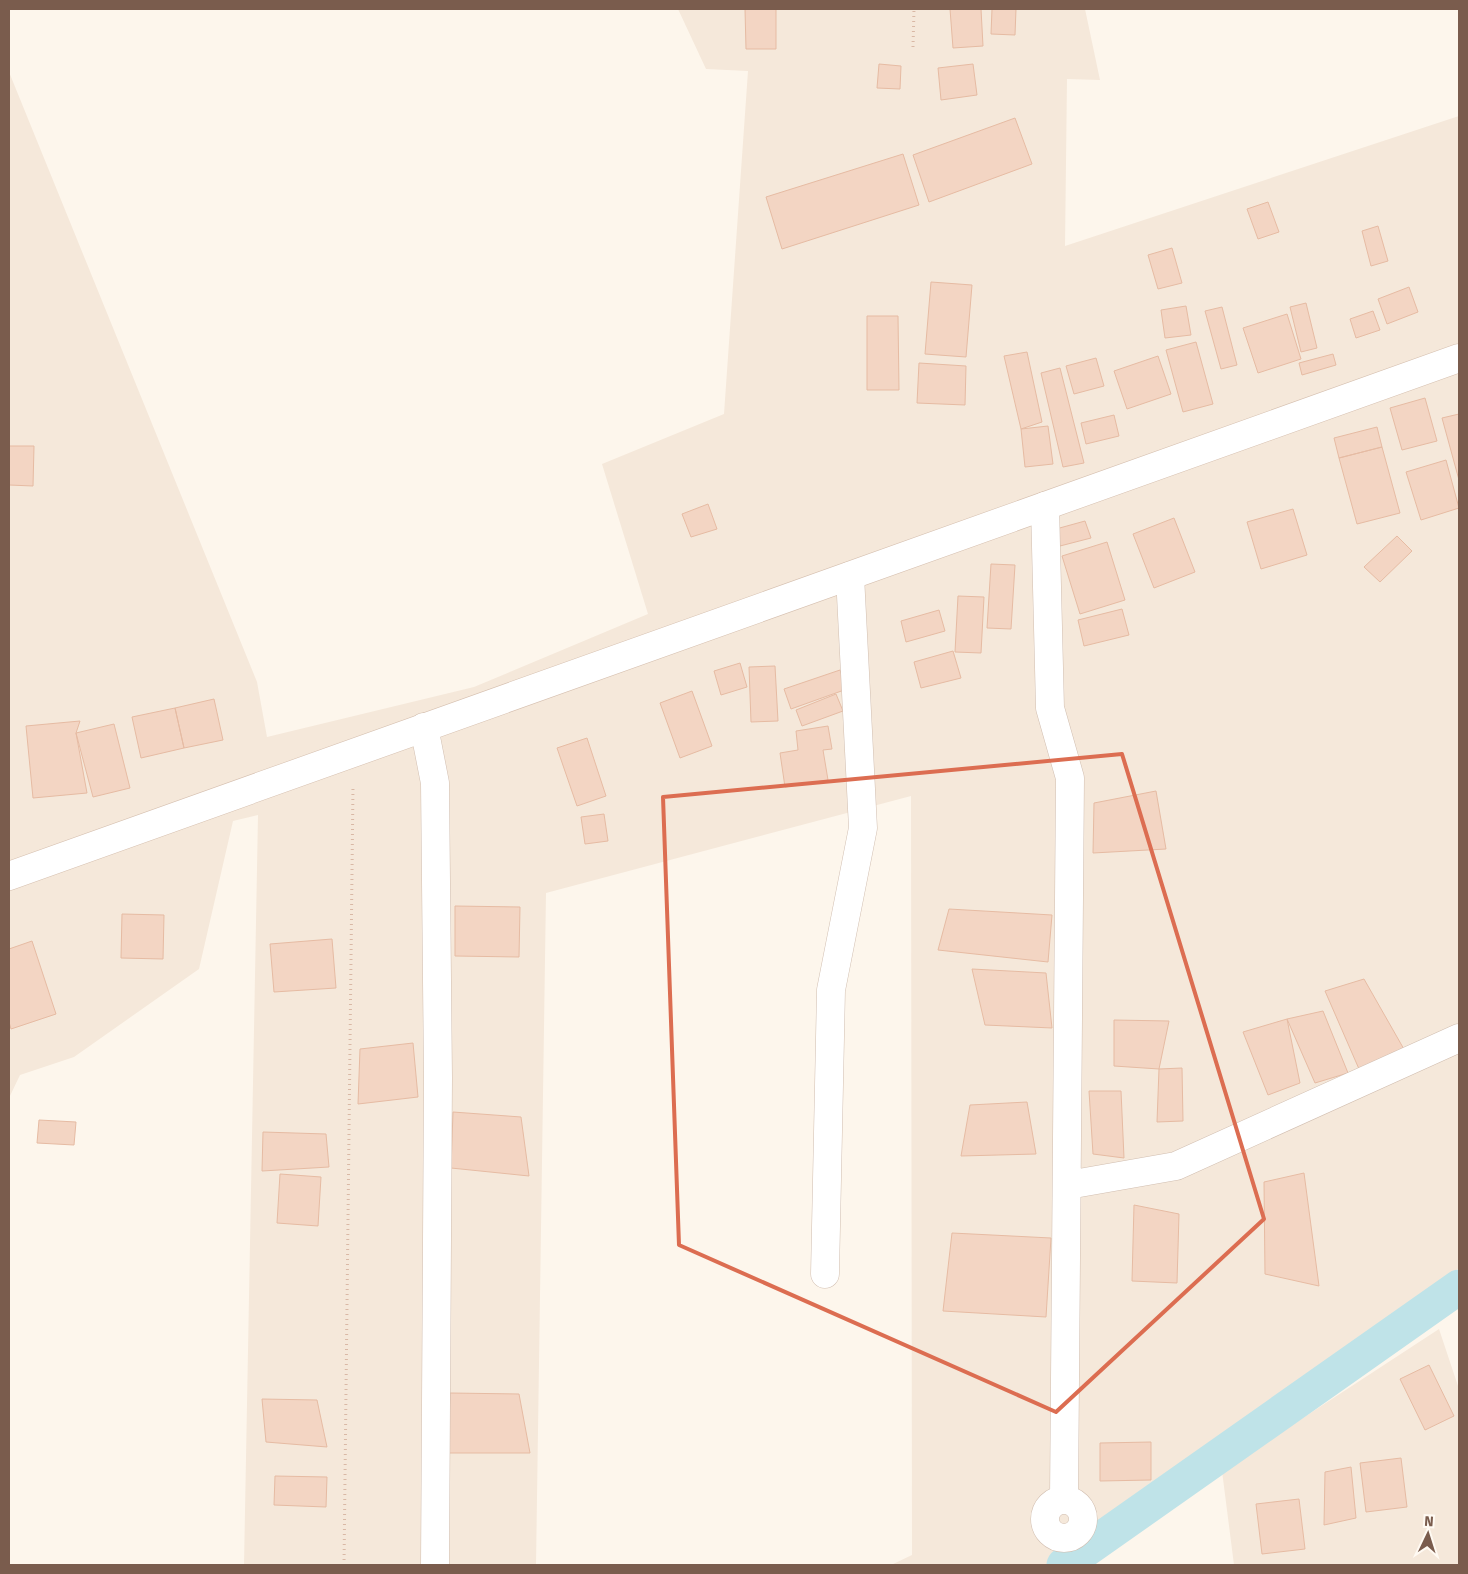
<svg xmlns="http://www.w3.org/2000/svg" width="1468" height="1574" font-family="'Fira Sans',sans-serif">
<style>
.residential{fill:#f5e8da}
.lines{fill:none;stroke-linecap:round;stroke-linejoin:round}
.canal{stroke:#bfe3e8;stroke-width:35}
.building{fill:#f3d5c3;stroke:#e6bba3}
.minor-casing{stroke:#d1beb0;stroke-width:29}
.secondary-casing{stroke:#d6c0b0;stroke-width:29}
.path{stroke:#d9b8a5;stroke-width:3;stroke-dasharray:1 4;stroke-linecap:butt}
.minor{stroke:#fff;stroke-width:28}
.secondary{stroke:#fff;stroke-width:28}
.marked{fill:none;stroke:#dc6d51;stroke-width:4;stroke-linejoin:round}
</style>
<rect width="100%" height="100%" fill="#fdf6ec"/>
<path class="residential" d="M678 9H1085L1100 80 1067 79 1065 246 1459 116V1268L1057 1565H891L912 1555 911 796 546 893 536 1565H244L258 815 233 821 199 969 74 1057 20 1075 9 1098V72L257 682 267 737 474 687 648 614 602 464 724 414 748 71 706 69Z
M1439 1329 1459 1389V1565H1234L1222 1471Z"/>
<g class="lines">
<path class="canal" d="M1064 1565 1459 1287"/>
</g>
<path class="building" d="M745 9H776V49H746Z
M950 9H981L983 46 953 48Z
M992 9H1016L1015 35 991 34Z
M879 64 901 66 900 89 877 88Z
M973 64 977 95 941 100 938 68Z
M1015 118 1032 164 929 202 913 155Z
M903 154 919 205 782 249 766 197Z
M1268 202 1279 232 1258 239 1247 209Z
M1378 226 1388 261 1371 266 1362 231Z
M1172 248 1182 283 1158 289 1148 255Z
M931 282 972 285 966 357 925 354Z
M1409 287 1418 312 1387 324 1378 299Z
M1306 303 1317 348 1301 352 1290 307Z
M1186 306 1191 335 1165 338 1161 310Z
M1222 307 1237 365 1221 369 1205 311Z
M1373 311 1380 330 1356 338 1350 319Z
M1287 314 1301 359 1258 373 1243 328Z
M867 316H898L899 390H867Z
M1196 342 1213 404 1183 412 1166 350Z
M1027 352 1042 422 1021 429 1004 356Z
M1333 354 1336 365 1302 375 1299 363Z
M1158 356 1171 394 1127 409 1114 371Z
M1096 358 1104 386 1074 394 1066 366Z
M919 363 966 366 965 405 917 403Z
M1060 368 1084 463 1063 467 1041 373Z
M1425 398 1437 441 1402 450 1390 408Z
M1459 414V480L1442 418Z
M1114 415 1119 436 1086 444 1081 423Z
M1048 426 1053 464 1025 467 1021 429Z
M1377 427 1382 447 1339 458 1334 438Z
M9 446H34L33 486 9 485Z
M1382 447 1400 513 1357 524 1339 458Z
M1446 460 1459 508 1421 520 1406 472Z
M708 504 717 529 691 537 682 514Z
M1293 509 1307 555 1261 569 1247 522Z
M1174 518 1195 572 1154 588 1133 534Z
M1085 521 1091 538 1060 546 1056 529Z
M1397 536 1412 551 1380 582 1364 567Z
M1107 542 1125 600 1080 614 1062 556Z
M991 564 1015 565 1011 629 987 628Z
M958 596 984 597 981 653 955 652Z
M1122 609 1129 635 1084 646 1078 620Z
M939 610 945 631 906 642 901 621Z
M953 651 961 678 921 688 914 662Z
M740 663 747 687 721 695 714 671Z
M775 666 778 721 751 722 749 667Z
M840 670 847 689 791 709 784 689Z
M692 691 712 746 680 758 660 703Z
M836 694 843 711 802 726 796 710Z
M214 699 223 740 184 748 175 708Z
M175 708 184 748 141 758 132 717Z
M80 721 76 733 87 793 33 798 26 726Z
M114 724 130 788 93 797 76 733Z
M828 726 832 749 823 750 828 780 785 787 780 753 798 750 796 731Z
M587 738 606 796 577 806 557 748Z
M1156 791 1166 849 1093 853 1094 803Z
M604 814 608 841 585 844 581 817Z
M455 906 520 907 519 957 455 956Z
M949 909 1052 915 1048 962 938 950Z
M122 914 164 915 163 959 121 958Z
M332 939 336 988 274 992 270 944Z
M32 941 56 1014 11 1029 9 1022V949Z
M972 969 1046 973 1052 1028 985 1025Z
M1364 979 1405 1051 1359 1069 1325 991Z
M1323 1011 1348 1073 1315 1083 1287 1019Z
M1287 1019 1300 1083 1268 1095 1243 1032Z
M1114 1020 1169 1021 1159 1069 1114 1066Z
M413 1043 418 1097 358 1104 360 1049Z
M1182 1068 1183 1121 1157 1122 1159 1069Z
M1089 1091H1121L1124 1158 1093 1154Z
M1027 1102 1036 1154 961 1156 970 1105Z
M453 1112 521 1117 529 1176 451 1168Z
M39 1120 76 1122 74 1145 37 1143Z
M263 1132 326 1134 329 1167 262 1171Z
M1304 1173 1319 1286 1265 1274 1264 1182Z
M280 1174 321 1177 318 1226 277 1223Z
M1134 1205 1179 1214 1177 1283 1132 1281Z
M952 1233 1051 1238 1046 1317 943 1311Z
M1429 1365 1454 1416 1425 1430 1400 1379Z
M450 1393 519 1394 530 1453H448Z
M262 1399 317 1400 327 1447 266 1442Z
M1151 1442V1480L1100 1481V1443Z
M1401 1458 1407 1507 1366 1512 1360 1463Z
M1351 1467 1356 1518 1324 1525 1325 1472Z
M275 1476 327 1477 326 1507 274 1505Z
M1299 1499 1305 1549 1262 1554 1256 1504Z"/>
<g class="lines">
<defs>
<path id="minor" d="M1045 506 1050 708 1070 778 1064 1499
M424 727 435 783 438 1078 435 1565
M1068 1185 1176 1166 1459 1038
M825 1274 831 990 863 828 850 576
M1045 1519a19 19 0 1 1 38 0a19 19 0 1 1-38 0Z"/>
<path id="secondary" d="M9 876 1459 358"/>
</defs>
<use href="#minor" class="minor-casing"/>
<use href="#secondary" class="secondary-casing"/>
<path class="path" d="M913 47 914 9
M344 1565 353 786"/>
<use href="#minor" class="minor"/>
<use href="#secondary" class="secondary"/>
</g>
<path class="marked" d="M1122 754 1264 1219 1056 1412 679 1245 663 797Z"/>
<rect width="1468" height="1574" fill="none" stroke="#7a5c4d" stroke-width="20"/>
<g transform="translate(1428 1534) rotate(4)" stroke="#fffaf3" stroke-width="4" paint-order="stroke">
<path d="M0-4L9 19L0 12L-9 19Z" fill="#7a5c4d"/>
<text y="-8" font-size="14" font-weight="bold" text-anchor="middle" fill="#7a5c4d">N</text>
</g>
</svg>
